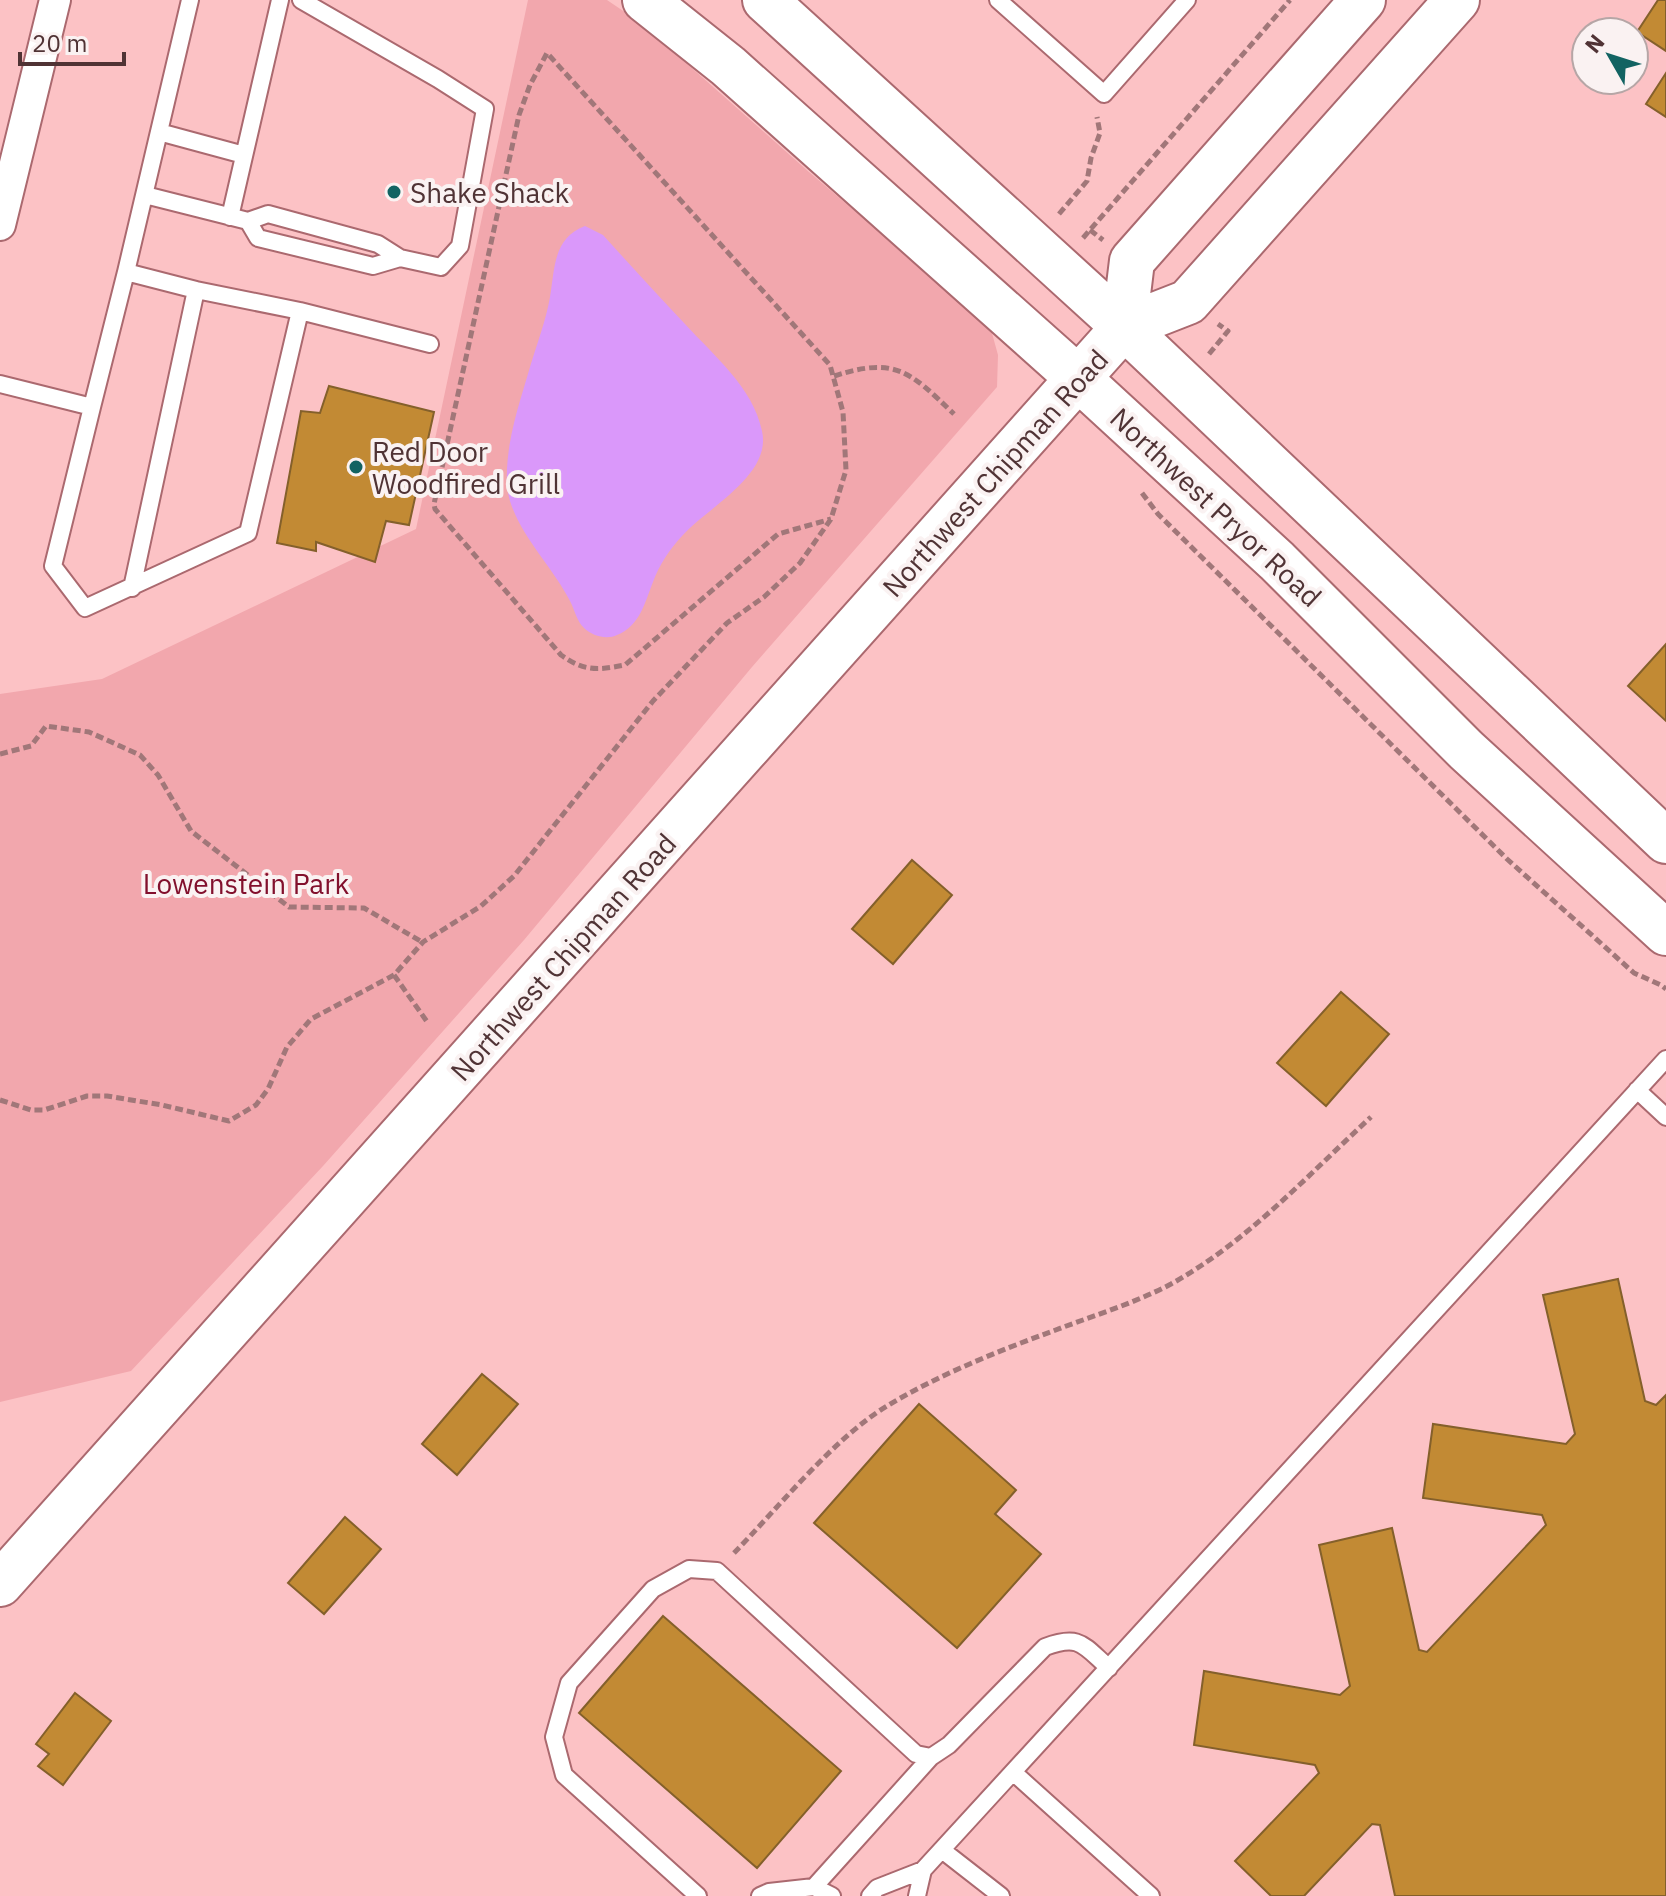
<svg xmlns="http://www.w3.org/2000/svg" width="1666" height="1896" font-family="'IBM Plex Sans',sans-serif">
<style>
.green{fill:#f2a7ad}
.water{fill:#da98fa}
.building{fill:#c28a34;stroke:#84602b;stroke-width:2}
.lines{fill:none;stroke-linecap:round;stroke-linejoin:round}
.lane-casing{stroke:#ab696f;stroke-width:20}
.street-casing{stroke:#ab696f;stroke-width:34}
.secondary-casing{stroke:#ab696f;stroke-width:48}
.path{stroke:#a17779;stroke-width:5;stroke-dasharray:8 4;stroke-linecap:butt}
.lane{stroke:#fff;stroke-width:16}
.street{stroke:#fff;stroke-width:30}
.secondary{stroke:#fff;stroke-width:44}
.poi-dot{fill:#126362;stroke:#faf2f2;stroke-width:3}
.labels{text-anchor:middle;dominant-baseline:central;stroke-width:8;stroke-linejoin:round;paint-order:stroke}
.poi-label{font-size:28px;fill:#503335;stroke:#faf2f2;text-anchor:start}
.street-label{font-size:28px;fill:#503335;stroke:#faf2f2}
.park-label{font-size:28px;fill:#82102d;stroke:#faf2f2}
</style>
<rect width="100%" height="100%" fill="#fcc2c5"/>
<path class="green" d="M528 0H607L641 23 809 172 990 326 998 355 997 387 752 667 524 940 323 1166 131 1371 0 1402V694L102 679 416 529Z"/>
<path class="water" d="M585 226 603 235C630 265 657 294 685 324 713 355 753 387 762 431 772 475 708 507 682 536 670 549 659 565 653 582 645 602 640 626 617 635 607 640 592 636 584 628 576 620 575 610 570 601 552 565 510 526 507 485 505 444 519 405 530 367 537 344 546 320 550 297 555 268 553 238 585 226Z"/>
<path class="building" d="M1658 0H1666V51L1637 32Z
M1666 73V117L1646 104Z
M329 386 434 412 409 525 386 521 375 562 316 542V551L277 543 301 411 320 413Z
M1666 644V721L1628 686Z
M912 860 952 895 893 964 852 929Z
M1341 992 1389 1034 1326 1106 1277 1063Z
M1618 1279 1645 1401 1656 1405 1666 1395V1896H1395L1380 1825 1372 1824 1304 1896H1271L1235 1861 1319 1773 1315 1765 1194 1745 1204 1671 1340 1695 1350 1686 1319 1545 1392 1528 1419 1650 1427 1652 1546 1525 1542 1515 1423 1498 1433 1424 1566 1444 1575 1434 1543 1295Z
M482 1374 518 1404 457 1475 422 1444Z
M919 1404 1016 1490 995 1514 1041 1554 957 1648 814 1523Z
M345 1517 381 1549 324 1614 288 1583Z
M663 1616 841 1771 757 1868 579 1713Z
M75 1693 111 1721 63 1785 38 1766 49 1754 36 1744Z"/>
<g class="lines">
<defs>
<path id="lane" d="M998 0 1104 94 1187 0
M159 132 244 155
M145 195 248 221 268 214 378 244 400 258 441 267 460 246 485 109 438 79 301 0
M230 217 280 0
M248 221 258 238 373 266 400 258
M126 272 190 0
M300 311 430 344
M0 384 92 407 53 566 85 608 248 533 300 311 196 290 132 588
M92 407 126 272 196 290
M1637 1090 1666 1117
M1013 1772 1151 1896
M942 1850 1001 1896
M814 1887 931 1757
M698 1896 564 1775 554 1737 569 1683 653 1589 689 1569 717 1571 916 1754 931 1757 949 1745 1045 1647C1080 1634 1083 1645 1109 1668
M760 1896 769 1892 814 1887 832 1896
M870 1896 877 1888 923 1870
M917 1896 923 1870 1666 1059"/>
<path id="street" d="M0 225 55 0"/>
<path id="secondary" d="M645 0 728 66 1079 379 1277 561 1466 750 1666 933
M765 0 1124 327 1666 841
M1124 327 1132 261 1363 0
M0 1584 1124 327 1188 302 1457 0"/>
</defs>
<use href="#lane" class="lane-casing"/>
<use href="#street" class="street-casing"/>
<use href="#secondary" class="secondary-casing"/>
<path class="path" d="M1059 214 1087 181 1091 158 1100 133 1097 117
M1090 230 1103 240
M1083 238 1290 0
M1209 354 1228 331 1218 324
M834 376C896 356 910 372 954 414
M1142 493 1158 514 1507 859 1634 973 1661 985 1666 989
M0 754 31 746 46 726 89 732 140 755 158 775 191 831 289 907 364 908 422 942
M394 975 428 1023
M0 1100 31 1110H44L87 1096H107L162 1105 229 1121 256 1105 268 1089 287 1047 311 1019 394 975 423 942 481 906 514 876 653 701 727 623 764 597 800 563 831 519 846 470 843 412 830 365 547 53 530 85 519 115 434 504 435 509 561 655C585 672 598 670 625 665L778 534 831 519
M734 1553C778 1508 834 1438 887 1406 936 1376 998 1351 1053 1331 1092 1316 1133 1304 1171 1284 1247 1242 1307 1176 1371 1117"/>
<use href="#lane" class="lane"/>
<use href="#street" class="street"/>
<use href="#secondary" class="secondary"/>
</g>
<g class="poi-dot">
<circle cx="394" cy="192" r="8"/>
<circle cx="356" cy="467" r="8"/>
</g>
<g class="labels">
<g class="poi-label">
<text x="410" y="192">Shake Shack</text>
<text x="372" y="451">Red Door<tspan x="372" dy="32">Woodfired Grill</tspan></text>
</g>
<g class="street-label">
<text transform="translate(995 473) rotate(-48)">Northwest Chipman Road</text>
<text transform="translate(1216 507) rotate(43)">Northwest Pryor Road</text>
<text transform="translate(563 957) rotate(-48)">Northwest Chipman Road</text>
</g>
<g class="park-label">
<text x="246" y="883">Lowenstein Park</text>
</g>
</g>
<g transform="translate(1610 56) rotate(309)"><circle r="38" fill="#faf2f2" stroke="#b6a6a6" stroke-width="2"/>
<path d="M0-6L14 30L0 20L-14 30Z" fill="#126362"/>
<text y="-12" font-size="22" font-weight="bold" text-anchor="middle" fill="#503335">N</text>
</g>
<path d="M20 52v12h104v-12" fill="none" stroke="#503335" stroke-width="4"/>
<text x="32" y="52" font-size="24" fill="#503335" stroke="#faf2f2" stroke-width="6" paint-order="stroke">20 m</text>
</svg>
